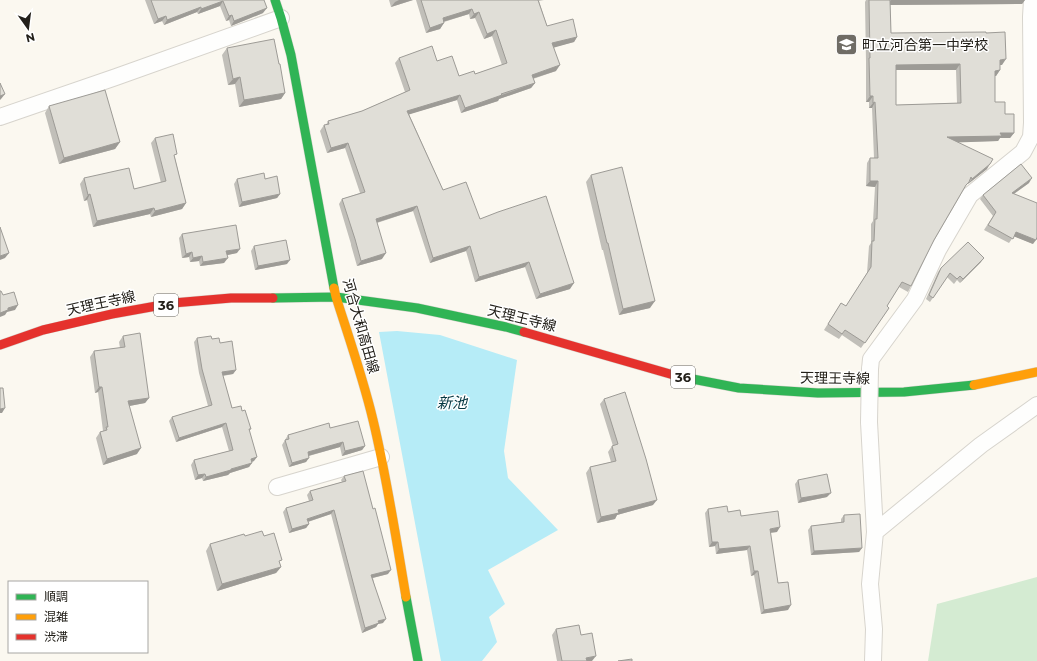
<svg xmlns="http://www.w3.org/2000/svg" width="1037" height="661" font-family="Montserrat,'Noto Sans JP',sans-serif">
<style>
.green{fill:#d4ebd2}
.water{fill:#b6ecf7}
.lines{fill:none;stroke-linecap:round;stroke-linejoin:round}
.street-casing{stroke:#d7d4cd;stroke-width:18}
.fast-casing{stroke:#d7d4cd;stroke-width:10}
.slow-casing{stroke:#d7d4cd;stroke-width:10}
.jam-casing{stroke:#d7d4cd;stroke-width:10}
.street{stroke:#fefefd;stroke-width:16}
.fast{stroke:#30b455;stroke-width:9}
.slow{stroke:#ff9f0a;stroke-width:9}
.jam{stroke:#e5322d;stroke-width:9}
.street-bridge-casing{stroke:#d7d4cd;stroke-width:18;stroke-linecap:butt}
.street-bridge{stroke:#fefefd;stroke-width:16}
.wall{fill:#c1bfb9;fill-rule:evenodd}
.shaded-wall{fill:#9d9b96}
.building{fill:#e0ded7;stroke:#9d9b96;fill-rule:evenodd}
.labels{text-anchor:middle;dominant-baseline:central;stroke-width:3;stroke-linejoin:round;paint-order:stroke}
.shield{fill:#fff;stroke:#65635f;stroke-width:1}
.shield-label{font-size:13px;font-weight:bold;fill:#23201a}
.poi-label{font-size:14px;fill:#23201a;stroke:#fff;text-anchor:start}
.street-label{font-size:14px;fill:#23201a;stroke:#fff}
.water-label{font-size:15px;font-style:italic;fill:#033640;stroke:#fff}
</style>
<rect width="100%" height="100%" fill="#fbf8f0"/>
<path class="green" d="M1037 577V661H928L937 604Z"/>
<path class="water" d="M397 331 440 335 517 360 504 451 508 478 558 530 488 570 505 604 489 617 497 642 482 661H441L379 332Z"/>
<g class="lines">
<defs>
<path id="street" d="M0 117 116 77 281 18
M870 369 871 359 915 299 938 250 970 195 1023 152 1031 137 1032 123 1031 17 1032 0
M869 422 875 532 870 584 874 629 873 661
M277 487 381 457
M875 532 981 445 1037 405"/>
<path id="fast" d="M275 0 281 18 291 55 334 288
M273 298 336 297 417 308 506 327 524 332
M677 376 739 388 818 393 904 392 974 385
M406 597 418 661"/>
<path id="slow" d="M334 288 336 297C349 338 363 378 373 420 387 478 396 538 406 597
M974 385 1037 372"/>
<path id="jam" d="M524 332 677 376
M0 345 43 330 112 314 173 303 231 298H273"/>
</defs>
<use href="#street" class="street-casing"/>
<use href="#fast" class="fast-casing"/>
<use href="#slow" class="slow-casing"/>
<use href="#jam" class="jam-casing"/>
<use href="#street" class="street"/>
<use href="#fast" class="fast"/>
<use href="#slow" class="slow"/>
<use href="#jam" class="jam"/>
<defs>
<path id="street-bridge" d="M869 422 870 369"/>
</defs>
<use href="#street-bridge" class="street-bridge-casing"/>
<use href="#street-bridge" class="street-bridge"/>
</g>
<path class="wall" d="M145 0H264L263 13 231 26 229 20 226 21 220 6 198 14 197 12 164 25 162 21 154 24Z
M389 0H413L391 7Z
M416 0H544L539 1 547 26 577 37 574 42 554 47 556 71 533 79 535 83 531 88 499 99 498 101 461 113 457 100 409 114 443 190 570 289 536 299 525 267 475 282 466 251 430 263 413 211 377 223 382 259 357 266 351 245V244L339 204 342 199 360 193 345 148 327 153 320 131 324 125H326L328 121 362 111 405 92 395 63 399 58 437 61 459 76 475 74 502 65 492 36 484 39 475 18 470 19 469 14 444 22 440 29 426 33Z
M866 0H1025L1022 4 890 5 891 33H986L1002 65H1000V70L996 76H995V102L1005 114 1014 133 1010 138H1000L998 141 958 142 987 169 968 184V183L963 188 934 240 908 292 899 287 887 306 889 308 861 348 842 335 839 339 824 330 841 303 846 306 867 273 869 246 871 243V224L873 221 875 187 866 186 867 163 870 158H874L872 108H869V102H866V62L865 2ZM896 70H956L957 103 896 105Z
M227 48 279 64 285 93 281 99 239 107 235 84 228 85 222 55Z
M49 106 120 142 115 149 59 164 45 113Z
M155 138 175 158 186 203 182 209 151 217 150 214 93 227 87 200 84 201 80 184 84 178 134 189 161 183 151 143Z
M591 175 650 308 619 315 603 250H602L586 182Z
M237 179H265L280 194 277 198 239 207 234 184Z
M1029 183 1014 194 1033 244 1014 236 1009 243 984 230 993 216 980 199 983 195Z
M182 234 237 253 227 255 224 263 200 266 199 261 190 262 189 257 182 258 179 238Z
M254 246 287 264 255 270 251 251Z
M981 262 960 283 957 280 954 284 947 277 930 302 926 299 938 272 941 268Z
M123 336 149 398 145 403 129 406 137 454 103 465 96 438 100 432 103 431 98 392 95 393 90 357 94 351 120 348 119 342Z
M197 338 212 339 220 343 236 370 233 374 223 376 232 408 242 411 251 429 249 431 254 461 252 462 249 467 230 473 228 475 203 481 202 478 195 480 191 465 194 460 229 451 222 427 176 442 169 421 172 417 208 406 199 373 194 342Z
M604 399 653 505 617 515 615 519 597 523 586 473 590 467 611 462 608 452 612 446H613L600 404Z
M330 428 365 446 362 450 342 456 340 447 309 456 306 462 289 467 282 445 288 435Z
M344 476 388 574 373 578 383 623 378 624 376 627 362 633 331 514 308 522 309 524 306 528 289 533 283 512 286 508 309 501 307 495 310 491 342 482 341 480Z
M798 480 827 497 798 503 795 484Z
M708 509 728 512 741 516 777 532 770 533 778 583 788 610 761 614 754 575 751 576 747 550 716 554 715 546 709 547 705 513Z
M844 515 862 548 859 552 811 555 808 530 811 526 841 522V519Z
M245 536H264L280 564 281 567 276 573 217 591 206 551 210 544Z
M556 629 581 635 592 661H557L552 635Z"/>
<path class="shaded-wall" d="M399 0H413L391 7 395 2Z
M891 0H1025L1022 4 888 5Z
M223 1 220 6 198 14 201 9Z
M201 7 197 12 164 25 167 20Z
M267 8 263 13 231 26 234 21Z
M472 9 469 14 439 23 443 18Z
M479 12 475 18 470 19 474 14Z
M232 15 229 20 226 21 229 16Z
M166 16 162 21 154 24 158 19Z
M444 23 440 29 426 33 430 28Z
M496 30 492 36 484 39 487 34Z
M577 37 574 42 549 49 552 43Z
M1006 59 1002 65H996L1000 60Z
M960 64 956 70H892L896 65Z
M560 65 556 71 528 80 532 75Z
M1000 70 996 76H991L995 71Z
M240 77 235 84 228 85 233 79Z
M535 83 531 88 499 99 498 101 461 113 465 108Z
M285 93 281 99 239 107 244 100Z
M5 94 1 99 0 100V96Z
M460 95 457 100 404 116 407 111Z
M870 96H873L869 102H866Z
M875 102 872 108H869L873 103Z
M1000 133H1014L1010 138H1000L998 141 943 143 947 137Z
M120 142 115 149 59 164 64 158Z
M348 143 345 148 327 153 331 148Z
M990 164 987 169 968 184 972 179Z
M1032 178 1029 183 1008 198 1012 193Z
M870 181H878L875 187 866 186Z
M90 194 87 200 84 201 88 195Z
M280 194 277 198 239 207 242 202Z
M186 203 182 209 151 217 155 211Z
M417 206 413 211 372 224 376 219Z
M154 208 150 214 93 227 97 221Z
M1016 232 1036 240 1033 244 1013 236Z
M470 246 466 251 430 263 433 258Z
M240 249 237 253 223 256 226 251Z
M192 252 189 257 182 258 186 254Z
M9 253 5 258 0 260V256Z
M386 253 382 259 357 266 361 261Z
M202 256 199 261 190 262 193 258Z
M228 258 224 263 200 266 203 262Z
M984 258 981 262 960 283 963 279Z
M290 260 287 264 255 270 258 266Z
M529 262 525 267 475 282 479 277Z
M574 283 570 289 536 299 540 294Z
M655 301 650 308 619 315 623 309Z
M18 305 15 310 7 312 5 315 0 317V313L8 308Z
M236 370 233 374 219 376 222 372Z
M99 387H102L98 392 95 393Z
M149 398 145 403 124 407 128 401Z
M5 408 2 413H0V409Z
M226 423 222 427 176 442 179 438Z
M343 442 340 447 304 457 308 452Z
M365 446 362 450 342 456 345 451Z
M141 448 137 454 103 465 107 459Z
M257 457 254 461 248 463 251 459Z
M309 458 306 462 289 467 292 463Z
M252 463 249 467 230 473 228 475 203 481 206 477Z
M205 474 202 478 195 480 198 475Z
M831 493 827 497 798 503 801 498Z
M657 500 653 505 617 515 615 519 597 523 601 517 618 510Z
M334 510 331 514 304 523 307 519Z
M309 524 306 528 289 533 292 529Z
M780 527 777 532 767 533 770 529Z
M712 542H718L715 546 709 547Z
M750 546 747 550 716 554 719 549Z
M862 548 859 552 811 555 814 551Z
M281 567 276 573 217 591 222 584Z
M391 570 388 574 368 579 371 575Z
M754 571H758L754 575 751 576Z
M791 605 788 610 761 614 764 610Z
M386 619 383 623 378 624 376 627 362 633 365 628 378 621Z
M596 656 592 661H584L586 658Z"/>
<path class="building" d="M151 0H264L267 8 234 21 232 15 229 16 223 1 201 9V7L167 20 166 16 158 19Z
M421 0H538L547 26 573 19 577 37 552 43 560 65 532 75 535 83 501 94 502 95 465 108 460 95 407 111 443 190 466 182 480 219 498 212 546 196 574 283 540 294 529 262 479 277 470 246 433 258 417 206 376 219 386 253 361 261 355 239 342 199 365 192 348 143 331 148 324 125 329 124 328 121 362 111 410 90 399 58 432 46 437 61 452 56 459 76 474 71 475 74 507 63 496 30 487 34 479 12 474 14 472 9 443 18 444 23 430 28Z
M869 0H890L891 33 986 32V33L1005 32 1006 59 1000 60V70L995 71V102H1005V114H1014V133H1000L1002 136 947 137 993 159 990 164 972 179 971 177 969 182 966 185 934 240 911 286 902 282 887 306 889 308 865 343 845 330 842 334 828 324 841 303 846 306 871 267 872 241H874L875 219H877L878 181H870V158H878L875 102 873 103V96H870L869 58H870ZM960 64 961 103 896 105V65Z
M274 39 279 64H280L285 93 244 100 240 77 233 79 227 48Z
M0 83 5 94 0 96Z
M105 90 120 142 64 158 49 106Z
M173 134 177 154 174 155 186 203 155 211 154 208 97 221 90 194 88 195 84 178 129 168 134 189 166 181 155 138Z
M1021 164 1032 178 1012 193 1037 203V237L1036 240 1016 232 1013 239 988 225 996 212 983 195Z
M622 167 655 301 623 309 608 243H607L591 175Z
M264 173 265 179 277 176 280 194 242 202 237 179Z
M236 225 240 249 226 251 228 258 203 262 202 256 193 258 192 252 186 254 182 234Z
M0 227 9 253 0 256Z
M286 240 290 260 258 266 254 246Z
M968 242 984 258 963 279 960 276 957 279 950 273 933 298 929 295 941 268Z
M0 291H1L3 295 14 292 18 305 8 308V310L0 313Z
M140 333 149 398 128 401 141 448 107 459 100 432 107 430 106 427H108L102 387H99L94 351 125 347 123 336Z
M211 336 212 339 219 338 220 343 232 341 236 370 222 372 232 408 241 406 242 411 245 410 251 429H249L257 457 251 459 252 463 231 469V470L206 477 205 474 198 475 194 460 233 450 226 423 179 438 172 417 212 405 202 369 197 338Z
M0 388H3L5 408 0 409Z
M625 392 646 459 657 500 618 510 619 513 601 517 590 467 616 461 612 446 618 444 604 399Z
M358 421 365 446 345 451 343 442 308 452 309 458 292 463 285 440 289 439 288 435 329 423 330 428Z
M363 471 373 509 375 508 391 570 371 575 386 619 378 621 379 623 365 628 334 510 307 519 309 524 292 529 286 508 313 500 310 491 346 481 344 476Z
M827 474 831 493 801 498 798 480Z
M727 506 728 512 740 510 741 516 778 511 780 527 770 529 778 583 788 582 791 605 764 610 758 571H754L750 546 719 549 718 542H712L708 509Z
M860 514 862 548 814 551 811 526 844 522V515Z
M262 531 264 536 274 533 282 560 279 561 281 567 222 584 210 544 244 534 245 536Z
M579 625 581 635 592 633 596 656 586 658 587 661H562L556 629Z
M632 659V661H618Z"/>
<defs>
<symbol id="school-square" viewBox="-11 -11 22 22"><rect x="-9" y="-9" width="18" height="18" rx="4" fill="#6f6c65" stroke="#fff"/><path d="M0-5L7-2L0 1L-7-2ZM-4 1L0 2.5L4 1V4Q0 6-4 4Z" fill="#fff"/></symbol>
</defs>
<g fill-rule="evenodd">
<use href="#school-square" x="834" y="32" width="25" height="25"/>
</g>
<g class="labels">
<g class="shield">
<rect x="154" y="294" width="24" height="22" rx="3"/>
<rect x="671" y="366" width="24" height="22" rx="3"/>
</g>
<g class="shield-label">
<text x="166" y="305">36</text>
<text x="683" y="377">36</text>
</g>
<g class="poi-label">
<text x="862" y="45">町立河合第一中学校</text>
</g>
<g class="street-label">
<text transform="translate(101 303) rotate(-12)">天理王寺線</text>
<text transform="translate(522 318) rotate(14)">天理王寺線</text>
<text transform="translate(361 326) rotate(74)">河合大和高田線</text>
<text transform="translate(835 378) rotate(1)">天理王寺線</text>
</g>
<g class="water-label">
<text x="452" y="402">新池</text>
</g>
</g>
<rect x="8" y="581" width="140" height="72" fill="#ffffff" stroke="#a7a6a3"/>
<rect x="16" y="594" width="20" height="6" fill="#30b455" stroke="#a7a6a3"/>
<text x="44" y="601" font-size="12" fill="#23201a">順調</text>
<rect x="16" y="614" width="20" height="6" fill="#ff9f0a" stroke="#a7a6a3"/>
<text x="44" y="621" font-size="12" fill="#23201a">混雑</text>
<rect x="16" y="634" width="20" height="6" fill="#e5322d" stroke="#a7a6a3"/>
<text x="44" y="641" font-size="12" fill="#23201a">渋滞</text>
<g transform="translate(28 28) rotate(166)" stroke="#ffffff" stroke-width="3" paint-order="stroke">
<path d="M0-3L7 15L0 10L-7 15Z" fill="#23201a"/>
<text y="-6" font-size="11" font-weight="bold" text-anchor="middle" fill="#23201a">N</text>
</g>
</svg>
